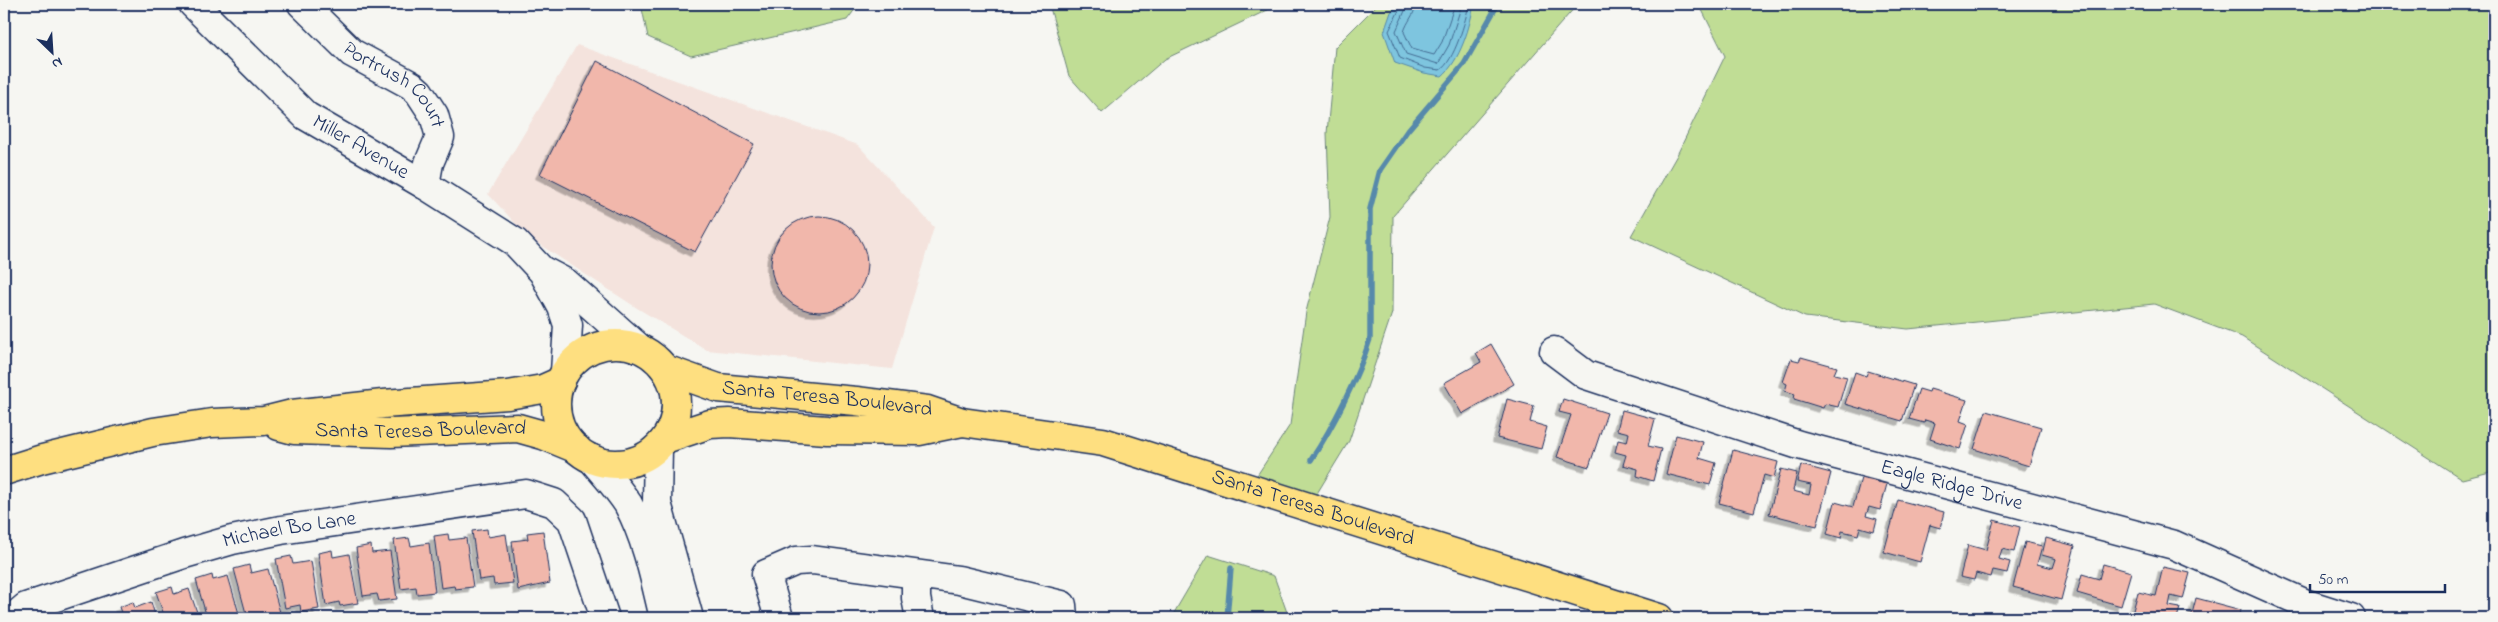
<svg xmlns="http://www.w3.org/2000/svg" width="2498" height="622" font-family="'Indie Flower',sans-serif">
<style>
.built{fill:#f4e3dd}
.green{fill:#c0dd95;stroke:#6e867a}
.water{fill:#7ec5df;stroke:#5689ab}
.lines{fill:none;stroke-linecap:round;stroke-linejoin:round}
.shore{stroke:#436b92;stroke-width:1}
.stream{stroke:#5689ab;stroke-width:5.5}
.building{fill:#f1b7ab;stroke:#1b2f5e;filter:url(#shadow)}
.minor-casing{stroke:#1b2f5e;stroke-width:31}
.major-casing{stroke:#1b2f5e;stroke-width:31}
.minor{stroke:#f6f6f2;stroke-width:28}
.major{stroke:#fedf80;stroke-width:28}
.labels{text-anchor:middle;dominant-baseline:central;stroke-width:4.5;stroke-linejoin:round;paint-order:stroke}
.street-label{font-size:21px;fill:#1b2f5e;stroke:#f6f6f2}
</style>
<defs>
<filter id="shadow"><feDropShadow dx="-4.5" dy="4.5" stdDeviation="0" flood-color="#0004"/></filter>
</defs>
<rect width="100%" height="100%" fill="#f6f6f2"/>
<filter id="ink" filterUnits="userSpaceOnUse"><feTurbulence type="fractalNoise" baseFrequency=".02" numOctaves="2"/><feDisplacementMap in="SourceGraphic" scale="10" xChannelSelector="R" yChannelSelector="G"/><feConvolveMatrix kernelMatrix="1 2 1 2 8 2 1 2 1" color-interpolation-filters="sRGB"/></filter>
<g filter="url(#ink)">
<path class="built" d="M577 45 858 145 934 227 892 369 707 350 637 308 528 237 488 194Z"/>
<path class="green" d="M641 4H859L847 20 691 56 648 37Z
M1049 4H1280L1165 59 1102 113 1069 76Z
M1378 4H1590L1576 6 1393 216 1392 313 1349 441 1316 495 1254 480 1290 425 1306 312 1330 217 1327 133 1335 47Z
M1699 4H2494V471L2462 479 2242 337 2154 304 1908 329 1805 317 1631 236 1677 155 1725 56Z
M1208 555 1274 576 1289 618H1171Z"/>
<path class="water" d="M1399 4H1474C1470 27 1460 61 1442 76L1424 73 1395 63 1384 32 1391 12Z"/>
<g class="lines">
<path class="shore" d="M1402 4 1389 31 1400 58 1425 68 1440 70C1454 62 1466 20 1469 4
M1408 4 1396 31 1406 54 1438 64 1449 45 1462 4
M1416 4C1415 15 1407 21 1404 32L1412 49 1434 55 1442 42 1455 4"/>
<path class="stream" d="M1311 460C1333 427 1358 377 1370 339V209L1380 170 1407 131 1464 64 1498 4
M1227 618 1231 568"/>
</g>
<path class="building" d="M597 61 754 144 695 252 540 174Z
M771 264a48 48 0 1 1 96 0a48 48 0 1 1-96 0Z
M1491 344 1514 384 1462 414 1444 383 1481 362 1476 353Z
M1801 357 1837 367 1834 374 1847 377 1838 407 1825 404 1823 408 1794 399 1795 394 1785 391 1787 384 1783 382 1791 359 1799 361Z
M1868 371 1914 385 1902 421 1845 404 1855 372 1866 376Z
M1919 389 1929 392 1930 389 1967 400 1960 421 1968 424 1960 449 1930 439 1935 423 1925 420 1924 423 1909 419Z
M1507 399 1534 406 1530 422 1547 427 1541 449 1497 438Z
M1563 399 1607 413 1589 467 1557 457 1571 415 1559 412Z
M1622 410 1655 419 1648 446 1661 449 1653 481 1637 476 1638 469 1623 465 1626 455 1615 452 1618 440 1627 442 1629 433 1617 430Z
M1986 411 2041 427 2029 466 1974 449Z
M1676 435 1703 442 1699 458 1716 463 1710 485 1666 474Z
M1733 450 1778 462 1774 478 1764 475 1754 512 1719 503Z
M1801 465 1831 473 1817 526 1769 514 1781 469 1797 473 1793 491 1809 495 1811 485 1797 482Z
M1861 478 1887 484 1880 510 1869 507 1866 516 1877 519 1874 531 1860 527 1858 535 1842 531 1841 538 1827 534 1835 502 1853 507Z
M1898 500 1944 512 1940 528 1930 525 1920 562 1884 552Z
M1994 520 2020 527 2014 552 2002 549 1999 559 2010 562 2007 573 1993 570 1991 577 1976 573 1974 580 1960 577 1968 545 1986 550Z
M487 529 488 537 506 534 513 583 494 585 493 578 479 580 472 531Z
M543 531 550 583 518 590 512 541 528 539 527 533Z
M448 534 449 540 466 538 473 587 455 589 454 586 441 588 434 536Z
M409 538 411 546 429 543 435 592 417 594 416 587 401 589 394 540Z
M2046 538 2075 546 2061 600 2013 587 2025 542 2042 546 2037 564 2053 568 2056 559 2042 555Z
M371 545 372 553 390 551 397 599 379 601 377 594 363 596 356 548Z
M332 550 333 557 349 554 358 603 340 606 339 602 326 605 318 553Z
M291 556 293 564 311 561 319 609 301 612 300 605 285 608 276 559Z
M2103 564 2131 572 2121 606 2077 593 2082 574 2099 579Z
M249 565 251 573 268 569 281 616 262 618 261 613 247 617 234 569Z
M2163 567 2190 573 2183 599 2171 596 2169 606 2180 608 2177 618 2163 616 2162 618H2131L2138 592 2156 596Z
M212 575 213 580 228 576 240 617 207 618 196 580Z
M172 587 174 594 189 589 199 618H165L156 592Z
M2196 598 2241 610 2239 618H2191Z
M133 602 135 608 151 602 156 618H123L119 607Z"/>
<g class="lines">
<defs>
<g id="minor">
<path id="s1" d="M193 4 306 116 425 185 515 242 543 272 562 307 568 325 565 372"/>
<path id="s2" d="M302 4 352 53 411 85 419 92 434 115 440 137 429 163 425 185"/>
<path d="M545 272 566 283 639 348"/>
<path id="s3" d="M1554 351 1586 375 1799 445 2174 545 2304 603 2351 618"/>
<path d="M658 447 657 503 689 618"/>
<path d="M592 459C604 474 618 488 628 504 647 539 655 580 664 618"/>
<path d="M916 575V598L920 618"/>
<path id="s4" d="M13 618 26 607 184 554 232 540 281 530 526 494 554 503 572 520 605 618"/>
<path d="M779 618 766 574 796 561 812 560 959 580 1062 605 1063 618"/>
</g>
<g id="major">
<circle cx="616" cy="404" r="60"/>
<path id="s5" d="M665 369 718 388 856 401 927 410 962 422 1103 442 1659 618"/>
<path id="s6" d="M279 426 294 430 391 433 518 428 543 435 577 449"/>
<path d="M665 439 710 424 729 423 827 430 919 431 962 422"/>
<path d="M4 471 42 459 153 432 212 423 264 421 292 414 383 404 508 395 543 389 561 381"/>
</g>
</defs>
<use href="#minor" class="minor-casing"/>
<use href="#major" class="major-casing"/>
<use href="#minor" class="minor"/>
<use href="#major" class="major"/>
</g>
</g>
<g class="labels">
<g class="street-label">
<text stroke="none"><textPath href="#s2" startOffset="124">Portrush Court</textPath></text>
<text stroke="none"><textPath href="#s1" startOffset="222">Miller Avenue</textPath></text>
<text stroke="none"><textPath href="#s5" startOffset="166">Santa Teresa Boulevard</textPath></text>
<text stroke="none"><textPath href="#s6" startOffset="142">Santa Teresa Boulevard</textPath></text>
<text stroke="none"><textPath href="#s3" startOffset="422">Eagle Ridge Drive</textPath></text>
<text stroke="none"><textPath href="#s5" startOffset="666">Santa Teresa Boulevard</textPath></text>
<text stroke="none"><textPath href="#s4" startOffset="292">Michael Bo Lane</textPath></text>
</g>
</g>
<rect width="2498" height="622" fill="none" stroke="#f6f6f2" stroke-width="20"/>
<rect x="10" y="10" width="2478" height="602" fill="none" stroke="#1b2f5e" stroke-width="2" filter="url(#ink)"/>
<g transform="translate(52 52) rotate(155)" stroke="#f6f6f2" stroke-width="4" paint-order="stroke">
<path d="M0-4L9 19L0 12L-9 19Z" fill="#1b2f5e"/>
<text y="-8" font-size="14" font-weight="bold" text-anchor="middle" fill="#1b2f5e">N</text>
</g>
<path d="M2310 584v8h135v-8" fill="none" stroke="#1b2f5e" stroke-width="2.5"/>
<text x="2318" y="584" font-size="15" fill="#1b2f5e" stroke="#f6f6f2" stroke-width="4" paint-order="stroke">50 m</text>
</svg>
